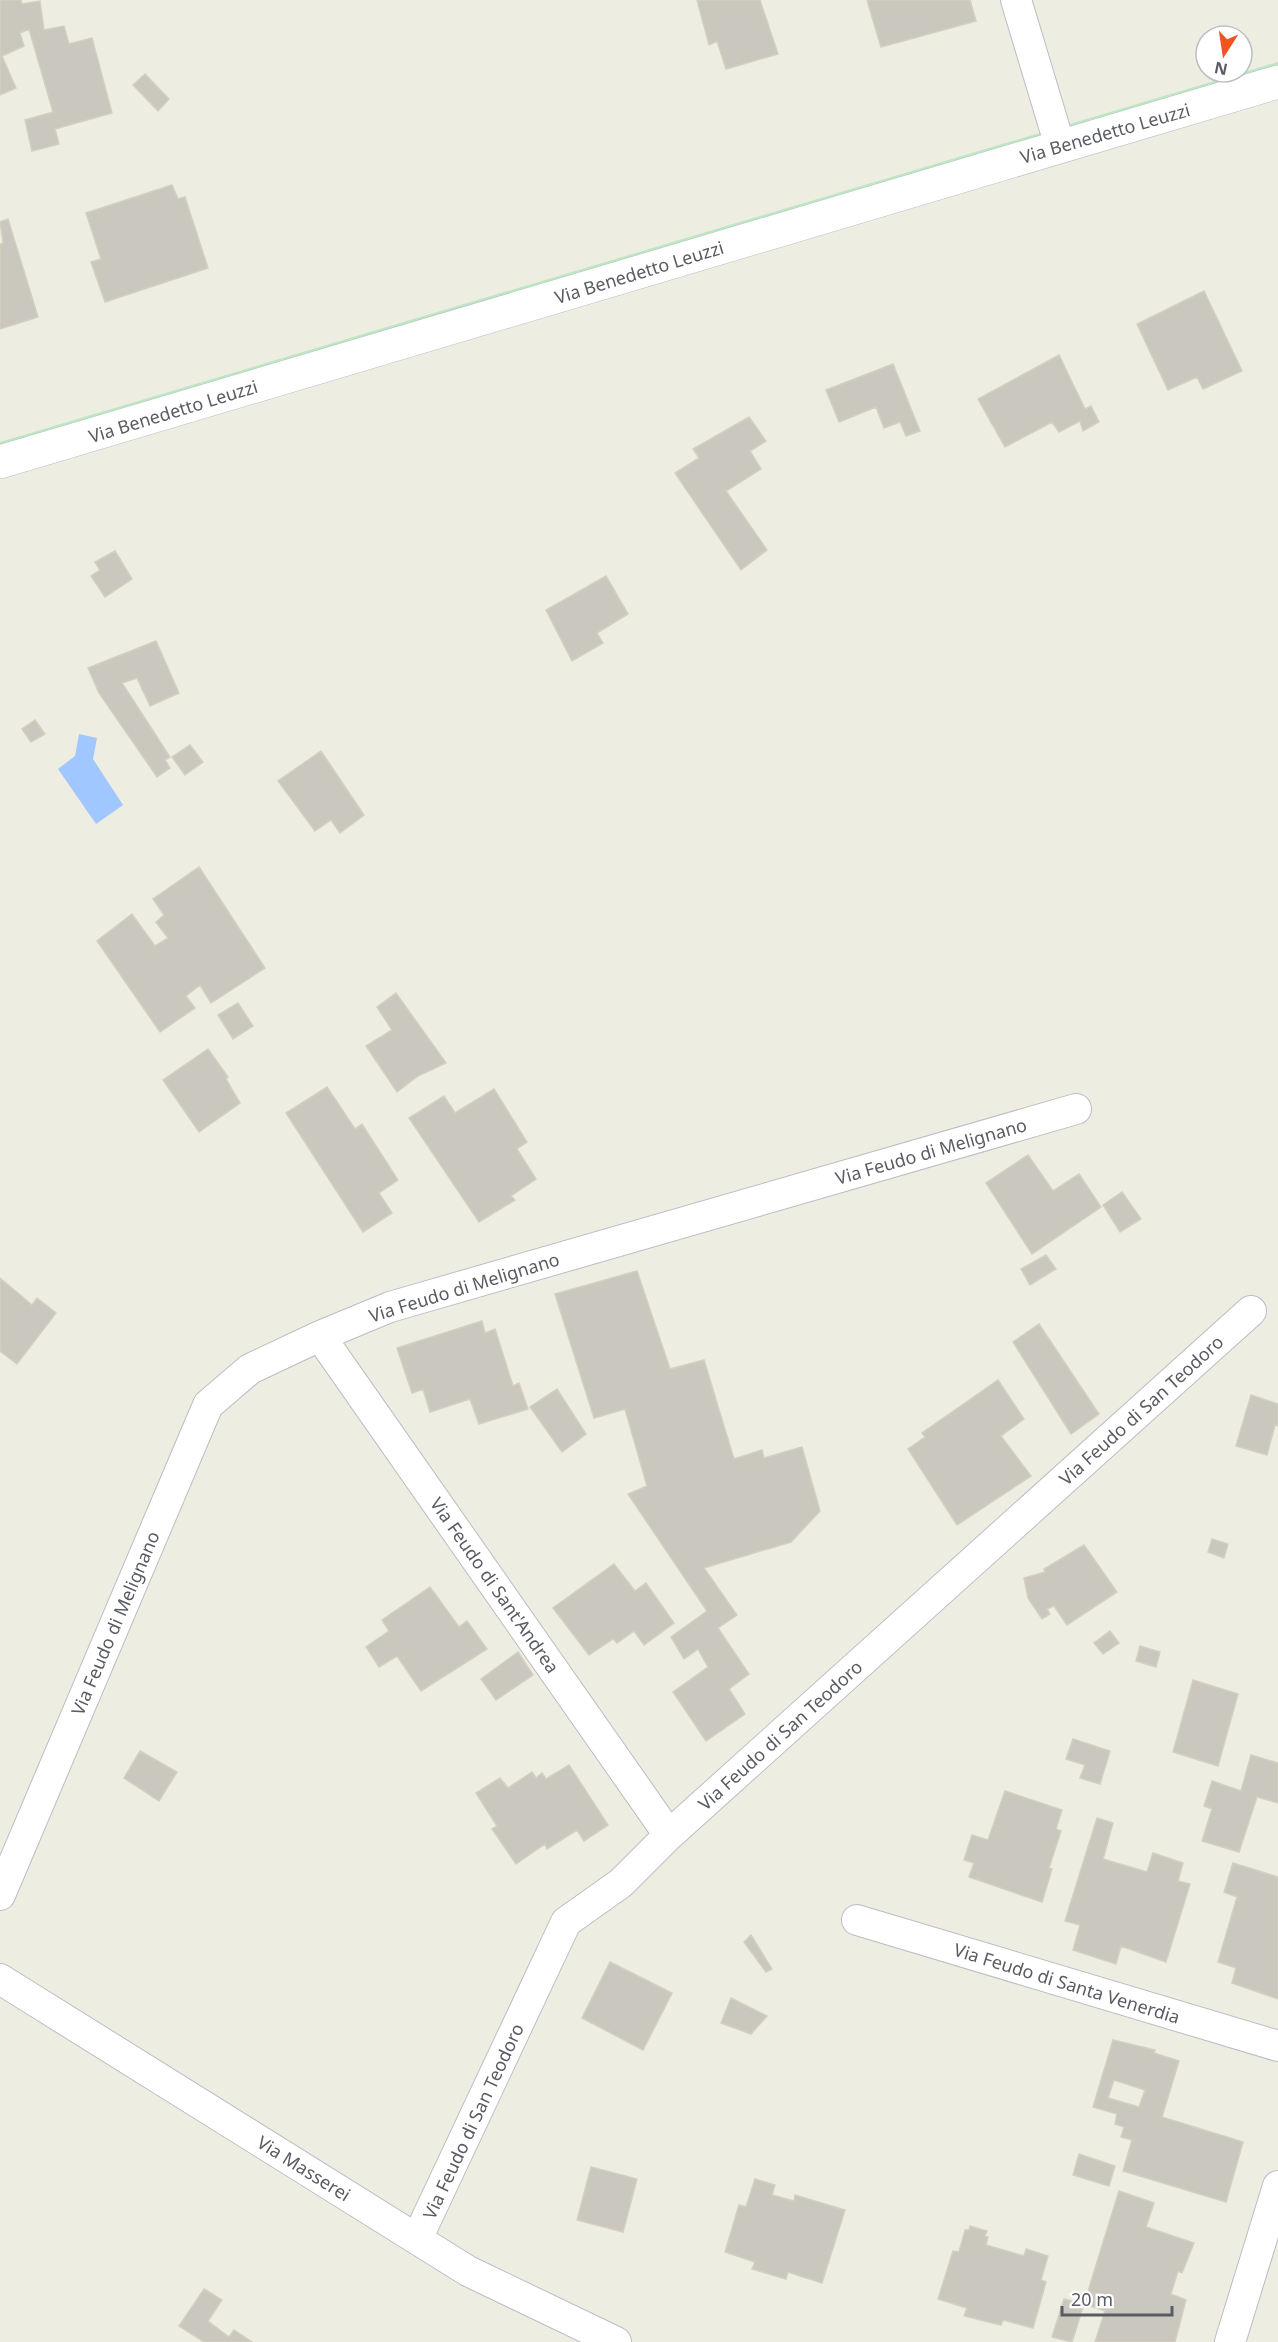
<svg xmlns="http://www.w3.org/2000/svg" width="1278" height="2342" font-family="'Noto Sans',sans-serif">
<style>
.green{fill:#bce7c3}
.water{fill:#a0c7ff}
.building{fill:#c9c7be;stroke:#d3d0bf;stroke-width:1.5;fill-rule:evenodd}
.lines{fill:none;stroke-linecap:round;stroke-linejoin:round}
.minor-casing{stroke:#bcbdc4;stroke-width:32}
.tertiary-casing{stroke:#bcbdc4;stroke-width:34}
.minor{stroke:#fff;stroke-width:30}
.tertiary{stroke:#fff;stroke-width:33}
.labels{text-anchor:middle;dominant-baseline:central;stroke-width:6;stroke-linejoin:round;paint-order:stroke}
.street-label{font-size:18px;fill:#5a5c63;stroke:#fff}
</style>
<rect width="100%" height="100%" fill="#eeede1"/>
<path class="green" d="M1278 62V66L0 446V442Z"/>
<path class="water" d="M79 734 97 738 93 759 123 805 96 824 58 769 75 756Z"/>
<path class="building" d="M0 0H21L22 4 40 1 44 30 64 26 69 44 92 38 112 113 55 129 59 144 32 151 25 120 53 112 29 29 20 33 24 46 2 56 16 88 0 95Z
M697 0H760L778 54 726 69 717 41 709 45Z
M867 0H970L976 21 881 47Z
M145 74 169 99 158 111 133 85Z
M172 185 178 199 185 197 208 268 105 302 91 262 101 259 86 213Z
M8 219 38 317 0 329V244L3 243 0 222Z
M1204 291 1242 371 1203 389 1197 377 1168 390 1137 324Z
M1059 355 1085 409 1091 406 1099 422 1083 431 1080 421 1059 432 1052 422 1005 447 978 399Z
M893 364 920 431 906 436 900 422 884 428 876 407 839 422 826 390Z
M749 417 766 441 750 451 761 469 726 491 767 550 741 570 675 473 699 458 693 449Z
M115 551 132 579 105 597 91 576 100 570 95 562Z
M606 576 628 614 597 633 603 643 572 661 546 610Z
M156 641 179 693 150 706 137 678 122 683 170 757 165 760 170 768 157 777 99 693 88 668Z
M35 720 45 734 31 742 22 729Z
M190 745 203 762 185 775 172 757Z
M321 751 364 815 340 833 331 820 315 831 278 781Z
M199 867 265 968 211 1003 200 985 186 996 195 1008 160 1032 97 941 132 914 155 946 168 938 156 922 164 915 153 899Z
M396 993 446 1063 418 1076 397 1092 366 1046 392 1030 377 1007Z
M238 1003 253 1026 233 1039 218 1015Z
M208 1049 228 1077 226 1079 240 1103 199 1132 163 1080Z
M327 1087 355 1129 362 1124 398 1180 379 1193 392 1213 363 1232 286 1113Z
M494 1089 527 1142 517 1149 536 1179 511 1196 515 1200 479 1222 409 1118 444 1096 455 1113Z
M1028 1155 1053 1191 1079 1174 1101 1207 1032 1254 986 1183Z
M1122 1192 1141 1219 1120 1232 1103 1205Z
M1046 1255 1056 1269 1030 1285 1021 1269Z
M637 1271 670 1369 704 1360 734 1459 762 1450 764 1458 802 1447 820 1511 791 1542 704 1568 737 1615 718 1628 749 1674 729 1689 745 1714 706 1741 673 1692 708 1667 698 1649 684 1659 671 1637 707 1611 628 1494 647 1486 625 1409 594 1418 555 1294Z
M0 1278 32 1305 37 1298 56 1313 17 1364 0 1351Z
M482 1321 485 1333 495 1329 513 1386 519 1383 528 1409 479 1424 470 1399 430 1412 423 1389 412 1393 397 1348Z
M1039 1324 1099 1414 1071 1434 1013 1342Z
M998 1380 1024 1419 1001 1436 1031 1476 957 1525 908 1449 925 1437 922 1433Z
M557 1389 586 1434 562 1452 530 1407Z
M1251 1395 1278 1404V1426L1275 1425 1267 1455 1236 1446Z
M1212 1539 1228 1544 1224 1558 1208 1552Z
M1084 1545 1117 1592 1067 1625 1054 1606 1047 1609 1050 1614 1042 1619 1028 1598 1024 1578 1045 1572 1044 1569Z
M614 1564 635 1591 646 1583 674 1623 644 1645 634 1631 617 1643 613 1639 589 1655 553 1608Z
M430 1587 459 1627 467 1621 487 1649 421 1691 397 1656 379 1667 366 1647 389 1631 382 1620Z
M1110 1631 1119 1643 1103 1654 1094 1643Z
M1140 1646 1160 1652 1156 1667 1136 1661Z
M518 1652 533 1675 496 1700 481 1679Z
M1193 1680 1238 1694 1218 1766 1173 1752Z
M1073 1739 1110 1751 1100 1784 1080 1778 1085 1765 1066 1759Z
M140 1751 177 1772 159 1801 124 1778Z
M1251 1755 1278 1763V1803L1257 1797 1239 1852 1202 1841 1212 1809 1204 1806 1212 1781 1241 1791Z
M569 1765 608 1825 584 1841 577 1830 547 1849 545 1844 516 1864 492 1829 497 1826 476 1793 500 1778 508 1788 532 1772 536 1778 542 1773 546 1779Z
M1005 1791 1062 1810 1056 1829 1061 1831 1049 1868 1052 1869 1042 1902 969 1877 974 1863 964 1860 972 1835 988 1840Z
M1097 1818 1113 1823 1103 1859 1147 1872 1153 1853 1183 1863 1178 1881 1190 1884 1166 1962 1121 1946 1116 1964 1073 1950 1080 1925 1065 1921Z
M1233 1863 1278 1877V1999L1232 1983 1236 1968 1218 1962 1237 1897 1224 1892Z
M751 1935 772 1969 766 1972 744 1942Z
M610 1962 672 1993 643 2050 582 2018Z
M731 1998 767 2016 751 2034 721 2023Z
M1113 2040 1155 2050 1154 2053 1179 2061 1162 2117 1243 2142 1226 2202 1123 2171 1132 2140 1121 2137 1124 2127 1115 2124 1117 2114 1093 2107ZM1114 2080 1145 2090 1139 2107 1108 2098Z
M1079 2154 1115 2166 1109 2186 1073 2175Z
M591 2167 637 2179 623 2232 577 2220Z
M755 2179 775 2185 772 2195 794 2201 795 2195 845 2210 822 2283 788 2272 786 2279 752 2269 755 2262 725 2252 739 2205 746 2207Z
M1119 2191 1154 2203 1146 2227 1194 2243 1182 2273 1178 2271 1171 2294 1186 2300 1175 2342H1095L1105 2311 1084 2304Z
M970 2226 987 2231 985 2236 988 2237 986 2245 1024 2256 1026 2249 1048 2256 1041 2280 1046 2282 1033 2328 1003 2320 1001 2325 964 2316 967 2308 938 2299 953 2251 959 2252 965 2230H969Z
M204 2289 222 2300 208 2321 229 2337 234 2330 252 2342H204L179 2326Z
M1064 2299 1084 2304 1072 2342 1052 2337Z"/>
<g class="lines">
<defs>
<path id="minor" d="M1016 0 1060 146
M320 1336 669 1835
M0 1895 208 1405 250 1369 320 1336 390 1307 1076 1109
M857 1920 1278 2046
M0 1979 468 2271 616 2342
M417 2239 566 1922 621 1883 669 1835 1251 1311
M1230 2342 1278 2186"/>
<path id="tertiary" d="M0 462 1278 82"/>
</defs>
<use href="#minor" class="minor-casing"/>
<use href="#tertiary" class="tertiary-casing"/>
<use href="#minor" class="minor"/>
<use href="#tertiary" class="tertiary"/>
</g>
<g class="labels">
<g class="street-label">
<text transform="translate(1105 133) rotate(-16)">Via Benedetto Leuzzi</text>
<text transform="translate(639 272) rotate(-17)">Via Benedetto Leuzzi</text>
<text transform="translate(173 411) rotate(-17)">Via Benedetto Leuzzi</text>
<text transform="translate(931 1151) rotate(-16)">Via Feudo di Melignano</text>
<text transform="translate(464 1287) rotate(-17)">Via Feudo di Melignano</text>
<text transform="translate(1141 1410) rotate(-42)">Via Feudo di San Teodoro</text>
<text transform="translate(495 1585) rotate(55)">Via Feudo di Sant'Andrea</text>
<text transform="translate(115 1623) rotate(-67)">Via Feudo di Melignano</text>
<text transform="translate(780 1735) rotate(-42)">Via Feudo di San Teodoro</text>
<text transform="translate(1067 1983) rotate(17)">Via Feudo di Santa Venerdia</text>
<text transform="translate(473 2121) rotate(-65)">Via Feudo di San Teodoro</text>
<text transform="translate(304 2168) rotate(32)">Via Masserei</text>
</g>
</g>
<g transform="translate(1224 54) rotate(192)"><circle r="28" fill="#ffffff" stroke="#bdbec1" stroke-width="1.5"/>
<path d="M0-4.5L10 22L0 15L-10 22Z" fill="#f35322"/>
<text y="-9" font-size="16" font-weight="bold" text-anchor="middle" fill="#5a5c63">N</text>
</g>
<path d="M1062 2306v9h110v-9" fill="none" stroke="#5a5c63" stroke-width="3"/>
<text x="1071" y="2306" font-size="18" fill="#5a5c63" stroke="#ffffff" stroke-width="4.5" paint-order="stroke">20 m</text>
</svg>
